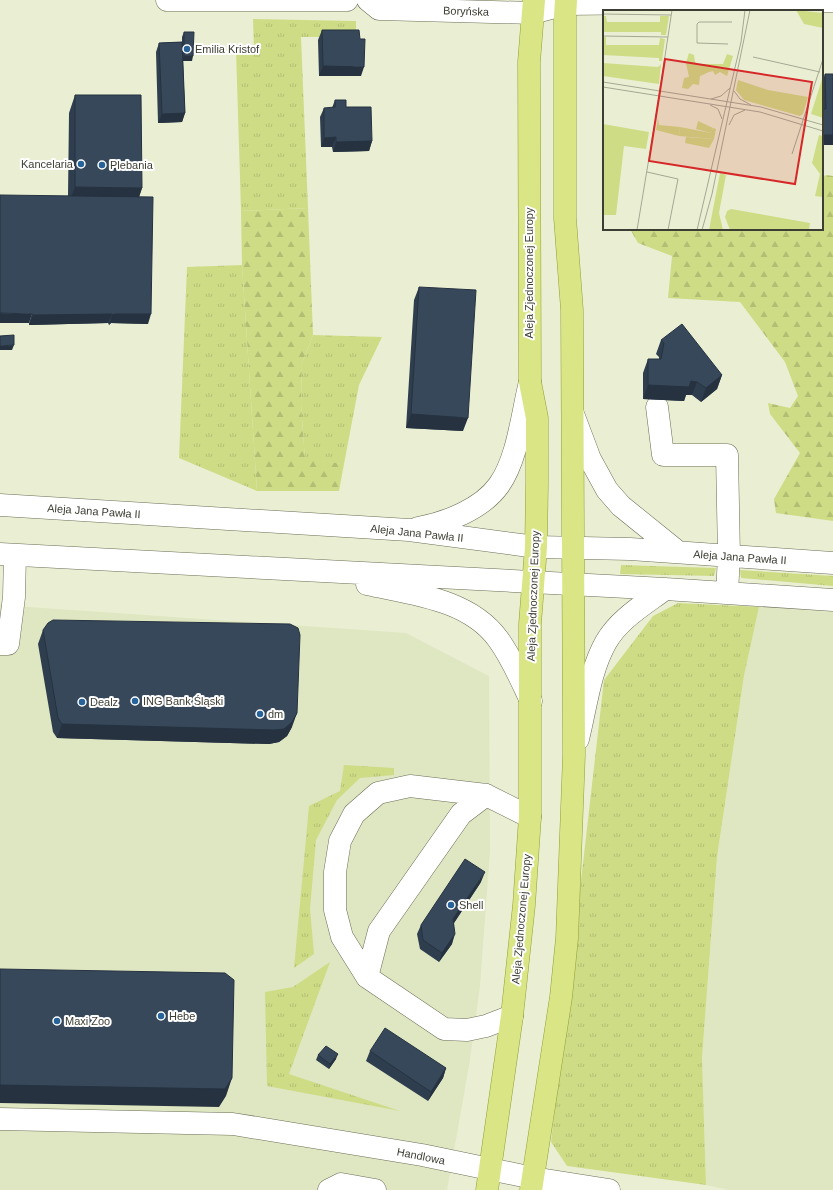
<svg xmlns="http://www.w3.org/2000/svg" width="833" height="1190" font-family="Arial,sans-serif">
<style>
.built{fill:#dfe6c2}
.grass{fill:url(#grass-tufts)}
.forest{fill:url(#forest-firs)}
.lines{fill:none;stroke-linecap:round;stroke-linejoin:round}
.minor-casing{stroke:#6a6f56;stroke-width:23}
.major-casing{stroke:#929f34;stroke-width:23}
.minor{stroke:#fff;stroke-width:22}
.major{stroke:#dae585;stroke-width:22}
.wall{fill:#2f3e4e}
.shaded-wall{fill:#263240}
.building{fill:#37485b;stroke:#263240}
.poi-dot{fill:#276299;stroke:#fff;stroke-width:1.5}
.labels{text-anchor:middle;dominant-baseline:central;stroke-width:4;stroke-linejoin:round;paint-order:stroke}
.street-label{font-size:11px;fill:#3c3e33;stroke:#fff}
.poi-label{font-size:11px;fill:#3c3e33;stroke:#fff;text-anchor:start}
.inset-road{fill:none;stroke:#a4a893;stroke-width:1}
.view{fill:#d62828;fill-opacity:0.15;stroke:#d62828;stroke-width:2}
.inset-edge{fill:none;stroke:#3c3e33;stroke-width:2}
</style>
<defs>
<pattern id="grass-tufts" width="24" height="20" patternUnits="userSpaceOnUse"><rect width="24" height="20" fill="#cedc86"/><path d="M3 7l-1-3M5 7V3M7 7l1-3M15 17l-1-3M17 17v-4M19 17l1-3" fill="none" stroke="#b2be74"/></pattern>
<pattern id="forest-firs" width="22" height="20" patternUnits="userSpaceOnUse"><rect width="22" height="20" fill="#cedc86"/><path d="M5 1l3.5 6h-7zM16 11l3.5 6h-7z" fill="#b2be74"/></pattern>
</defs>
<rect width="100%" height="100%" fill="#eaefd3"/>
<path class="built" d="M0 605 406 633 489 676 490 851 480 986 469 1066 447 1190H0Z
M759 607 833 612V1190H729L706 1185 702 1058 717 857 744 676Z"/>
<path class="grass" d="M253 19 356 21V37H301L308 208 241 211 236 50 254 49Z
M242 265 257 491 179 458 187 267Z
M313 335 382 337 359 385 344 464 305 460 301 404 302 363Z
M621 565 716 568 714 576 620 574Z
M740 570 833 576V586L741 578Z
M678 603 759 607 744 676 717 857 702 1058 706 1185 567 1166 551 1142 604 680 653 616Z
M344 765 394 768V775L360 778 337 800 316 840 310 909 314 954 294 968 309 806 340 791Z
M330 962 289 1074 400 1111 267 1086 265 992 293 987Z"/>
<path class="forest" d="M826 175 833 176V521L776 513 774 499 800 453 770 414 768 403 790 408 798 396 785 362 740 302 668 298 672 256 638 243 630 229H822V177Z
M308 208 313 335 302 363 301 404 305 459 344 464 339 491H257L242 265 241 211Z"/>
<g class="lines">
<defs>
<path id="minor" d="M167 0H347
M368 0 379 9 533 13 566 4 833 1
M657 407 663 455H727L729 556 727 593
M573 414 590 459 607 490 621 506 678 552
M0 505 409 530 536 547 630 549 833 563
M418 528C446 523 482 509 499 485 518 458 522 414 530 382
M0 554 665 589 833 600
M367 584C412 594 469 599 498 639 512 658 521 680 531 701
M0 644H8L14 597 15 555
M578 739C586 707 590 670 606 642 619 619 645 604 665 589
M367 977 342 937 335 910V872L340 841 354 814 378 793 410 786 486 795
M512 1016 486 1026 467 1030 444 1029 367 977 379 931 461 814 486 795 530 817
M0 1119 233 1124 422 1155 533 1178 609 1190
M329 1190 341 1184 375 1190"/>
<path id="major" d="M487 1190 512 1016 524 905 530 817V624L536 547 537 483V418L530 382 529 62 534 0
M531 1190 561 997 567 938 574 755 572 310 565 218V17L566 0"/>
</defs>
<use href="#minor" class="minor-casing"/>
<use href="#major" class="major-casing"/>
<use href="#minor" class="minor"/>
<use href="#major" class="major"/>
</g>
<path class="wall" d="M322 30 361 76H319L318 40Z
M184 32 192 61H183L185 113 182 122 158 123 156 52 159 43 182 42V37Z
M825 74H833V145H822V83Z
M75 95 142 188 139 197 148 324 111 323 109 325 108 323 29 325V323L68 196 69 113Z
M335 100 346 107 372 141 369 151 333 152 332 147H321L320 117 324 108H332Z
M419 287 463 431 406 428 414 300Z
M661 340 722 375 717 389 701 402 692 395H686L684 401 643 399V373L648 359H659V357L656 354Z
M43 630 292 727 287 736 279 742 269 744 57 738 53 732 38 644Z
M481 882 454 923 452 944 439 962 420 949 417 934 421 925Z
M370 1051 446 1068 443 1078 428 1101 366 1061Z
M318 1055 336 1059 329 1069 316 1060Z"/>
<path class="shaded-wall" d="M184 56H193L192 61H182Z
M323 66 364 67 361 76H319Z
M185 113 182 122 158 123 162 114Z
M822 135H833V145H822Z
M336 137 332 147H321L324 138Z
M372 141 369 151 333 152 336 142Z
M75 187 142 188 136 206 68 205Z
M0 313 32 314 29 323H0Z
M112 314 108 323 29 325 33 315Z
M115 314H151L148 324 111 323 109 325 112 315Z
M14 345 12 350H0V346Z
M722 375 717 389 701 402 706 388Z
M691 381 697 382 692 395H686L684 401 643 399 648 385Z
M411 414 468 418 463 431 406 428Z
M297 713 292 727 287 736 279 742 269 744 57 738 62 724Z
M485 872 481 882 450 929 453 919Z
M455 934 452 944 439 962 442 953Z
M338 1054 336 1059 329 1069 330 1064Z
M446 1068 443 1078 428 1101 431 1092Z
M232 1078 226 1096 219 1107 0 1103V1085Z"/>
<path class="building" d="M322 30H359L360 39H365L364 67 323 66Z
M184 32H194L193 56H184Z
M182 42 185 113 162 114 159 43Z
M825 74H833V135H822V109H826Z
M75 95H141L142 188 75 187Z
M335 100H346V107H371L372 141 336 142V137L324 138V108L335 107Z
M0 195 153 197 151 314H115L112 315V314L33 315 32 314 0 313Z
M419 287 476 290 468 418 411 414Z
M682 324 722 375 706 388 697 382 691 381 689 387 648 385V359H661L664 343 661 340Z
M14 335V345L0 346V336Z
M53 620 290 624 298 628 300 635 297 713 292 722 284 729 274 730 62 724 58 718 43 630 48 623Z
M465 859 485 872 453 919 455 934 442 953 423 940 421 925Z
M0 969 225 973 234 980 232 1078 225 1089 0 1085Z
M385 1028 446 1068 431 1092 370 1051Z
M326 1046 338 1054 330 1064 318 1055Z"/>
<g class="poi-dot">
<circle cx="187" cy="49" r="4"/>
<circle cx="81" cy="164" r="4"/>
<circle cx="102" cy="165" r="4"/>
<circle cx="135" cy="701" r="4"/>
<circle cx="82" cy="702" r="4"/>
<circle cx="260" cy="714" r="4"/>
<circle cx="451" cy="905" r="4"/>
<circle cx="161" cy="1016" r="4"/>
<circle cx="57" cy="1021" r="4"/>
</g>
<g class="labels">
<g class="street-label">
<text transform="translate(466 11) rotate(2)">Boryńska</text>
<text transform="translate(529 273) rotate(-90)">Aleja Zjednoczonej Europy</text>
<text transform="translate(94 511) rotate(4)">Aleja Jana Pawła II</text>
<text transform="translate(417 533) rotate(6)">Aleja Jana Pawła II</text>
<text transform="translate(740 557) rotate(4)">Aleja Jana Pawła II</text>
<text transform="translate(533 596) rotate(-88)">Aleja Zjednoczonej Europy</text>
<text transform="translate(521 919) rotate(-85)">Aleja Zjednoczonej Europy</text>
<text transform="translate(421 1156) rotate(11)">Handlowa</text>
</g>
<g class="poi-label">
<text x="195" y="49">Emilia Kristof</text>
<text x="73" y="164" text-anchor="end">Kancelaria</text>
<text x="110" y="165">Plebania</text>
<text x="143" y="701">ING Bank Śląski</text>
<text x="90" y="702">Dealz</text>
<text x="268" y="714">dm</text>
<text x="459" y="905">Shell</text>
<text x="169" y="1016">Hebe</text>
<text x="65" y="1021">Maxi Zoo</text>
</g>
</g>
<g transform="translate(603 10)">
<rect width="220" height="220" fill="#eaefd3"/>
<path d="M193 0 220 3V18L201 14ZM0 6H3L4 12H57V6H66L63 25H58V22H0ZM0 27H3V35H56L57 28 62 29 59 51H56V48L0 45ZM0 53 55 57 58 54 56 74 0 66ZM220 66V108L208 104ZM135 70 165 80 205 87 200 104 197 106 141 90 133 80ZM55 108 56 115 77 117 76 126 53 120ZM95 111 110 118 108 123 93 119ZM0 114 46 122 43 139 21 136 13 205H0ZM216 125 220 126V187L212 186 217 164 209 153ZM83 127 111 129 106 138 82 133ZM117 163 123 165 116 203 120 220H106ZM128 199 207 213 206 220H127L122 207 124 201Z" fill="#cedc86"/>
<path d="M86 43 91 45 92 52 95 54H120L124 44 130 46 124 66 117 62 112 65 110 61 106 62 97 66 96 75 90 74 85 79 79 78 81 68 86 67 83 53ZM77 117 108 123 110 118 113 119 111 129 76 126Z" fill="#cedc86"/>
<path class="inset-road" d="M0 4 68 5M0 26 65 27M125 34 94 33V14L96 12H129M150 47 217 62M0 72 158 97 220 115M0 77 157 102 220 121M131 81 137 89 148 95M108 89 118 86 127 78M107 95 115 99 119 109M53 106 69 0M126 115 131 105 142 100M189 144 220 49M44 162 75 169 65 220M34 220 57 82M94 220 138 32 142 0M99 220 109 184 147 0"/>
<path class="view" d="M62 49 209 72 192 174 46 151Z"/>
<rect width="220" height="220" class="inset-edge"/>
</g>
</svg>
